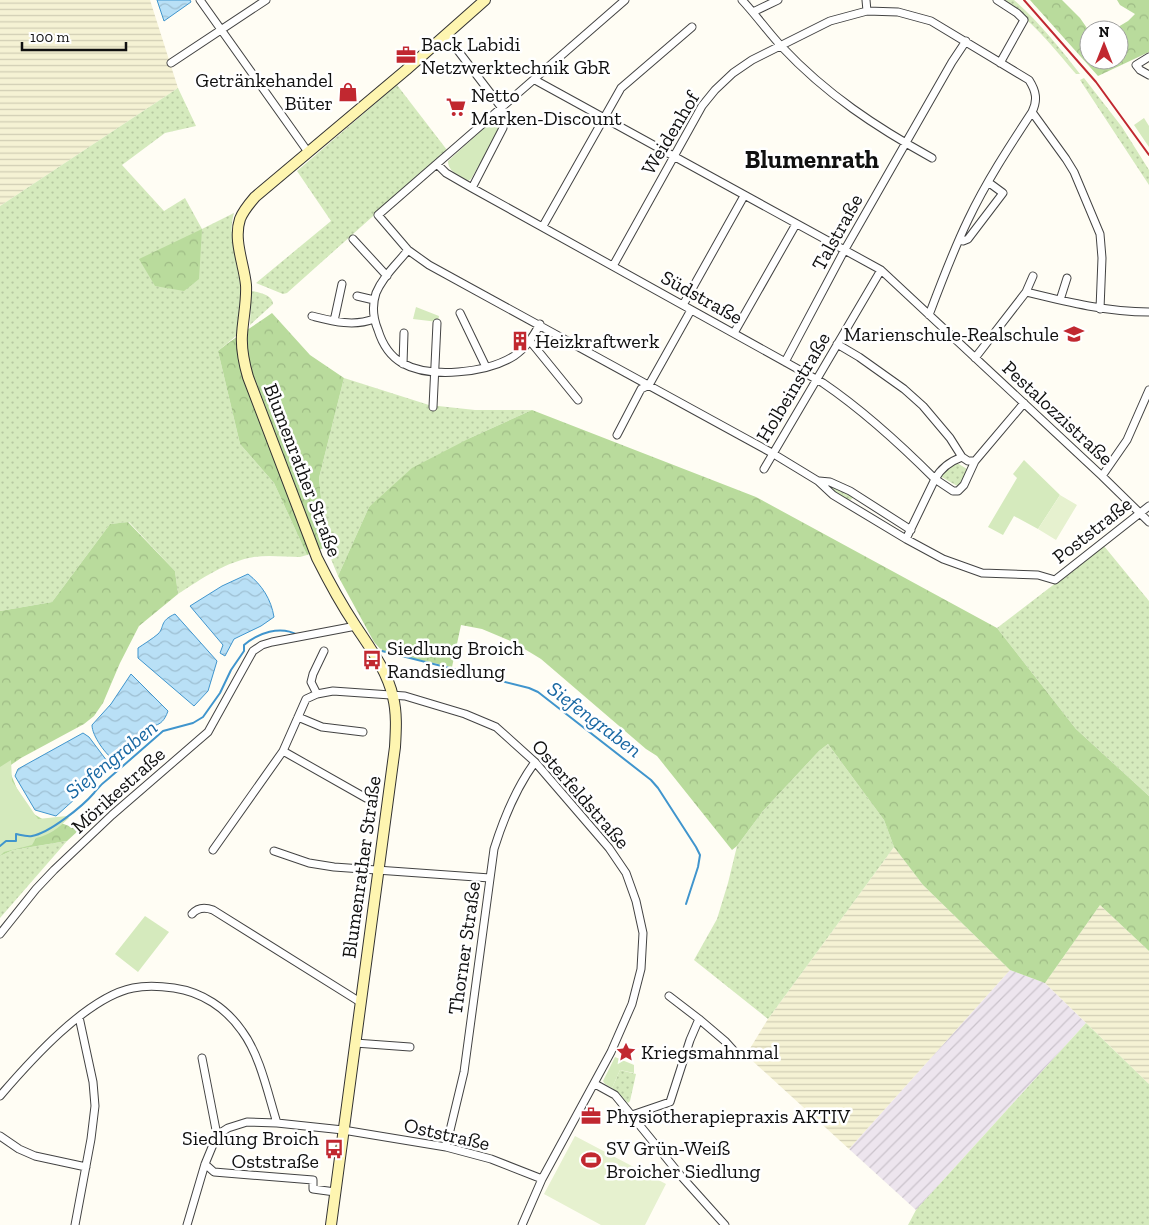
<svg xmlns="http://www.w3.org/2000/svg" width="1149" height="1225" font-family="'Zilla Slab',serif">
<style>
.industrial{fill:url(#industrial-furrows)}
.farmland{fill:url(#farmland-rules)}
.grass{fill:url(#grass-dots)}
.forest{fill:url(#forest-crowns)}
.park{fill:#d5eabd}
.pitch{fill:#e6f1cf}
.water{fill:url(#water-waves);stroke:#4095cd}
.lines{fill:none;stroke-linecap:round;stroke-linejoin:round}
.stream{stroke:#4095cd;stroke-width:2}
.street-casing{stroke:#434343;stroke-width:9}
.secondary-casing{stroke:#323232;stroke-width:12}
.street{stroke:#fff;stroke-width:7}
.secondary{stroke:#fef5b0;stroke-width:10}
.rail{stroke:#c12830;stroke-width:2}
.labels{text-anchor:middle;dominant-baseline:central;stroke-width:5;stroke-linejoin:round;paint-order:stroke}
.poi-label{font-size:20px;fill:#101010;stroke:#fff;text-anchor:start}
.street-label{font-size:20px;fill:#101010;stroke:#fff}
.water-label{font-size:21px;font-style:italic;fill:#1968a3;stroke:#fff}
.district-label{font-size:25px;font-weight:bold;fill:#101010;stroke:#fff}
</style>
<defs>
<pattern id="industrial-furrows" width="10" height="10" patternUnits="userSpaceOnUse" patternTransform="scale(1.25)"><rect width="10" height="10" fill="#ede5ee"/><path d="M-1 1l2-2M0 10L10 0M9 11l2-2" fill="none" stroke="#cac3cb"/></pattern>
<pattern id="farmland-rules" width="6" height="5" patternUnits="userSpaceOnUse" patternTransform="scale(1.25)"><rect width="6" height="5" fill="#f5f2d4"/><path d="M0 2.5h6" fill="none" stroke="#d1ceb5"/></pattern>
<pattern id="grass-dots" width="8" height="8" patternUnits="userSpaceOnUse" patternTransform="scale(1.25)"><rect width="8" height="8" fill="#d5eabd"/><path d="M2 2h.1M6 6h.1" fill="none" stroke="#b6c8a1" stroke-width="1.8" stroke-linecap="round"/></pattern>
<pattern id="forest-crowns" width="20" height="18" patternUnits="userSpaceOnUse" patternTransform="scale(1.25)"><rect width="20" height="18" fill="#b9db9c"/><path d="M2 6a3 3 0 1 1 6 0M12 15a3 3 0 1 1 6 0" fill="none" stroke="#9ebb85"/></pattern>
<pattern id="water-waves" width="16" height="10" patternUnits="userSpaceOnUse" patternTransform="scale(1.25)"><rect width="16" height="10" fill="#b9e0f6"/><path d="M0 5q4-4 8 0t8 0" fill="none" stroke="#9ebfd2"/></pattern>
</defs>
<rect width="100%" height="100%" fill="#fffdf4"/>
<path class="industrial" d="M1010 970 1045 983 1086 1023 916 1210 849 1149Z"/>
<path class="farmland" d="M0 0H150L178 88 0 206Z
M894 847 923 885 1010 970 849 1149 746 1055 768 1019Z
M1100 905 1149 951V1084L1045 983Z"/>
<path class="grass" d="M1006 0H1014C1039 22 1060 48 1080 74H1076C1054 48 1033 22 1005 2Z
M1084 78 1122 127 1149 170V185L1080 80Z
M397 85 447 150 287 293 283 294 256 283 331 221 297 171Z
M178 88 196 126 165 133 122 165 164 211 185 198 202 229 234 213C227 237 238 257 240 282 242 300 239 319 236 336L218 351 240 444 274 483 307 555 300 557C286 557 269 555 254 557 225 562 203 578 178 594L175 571 129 522 110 524 52 602 0 611V206Z
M251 291C259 292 273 295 273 304L250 325Z
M344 378 429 405 475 410H532L470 438 369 507 338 576 326 547 319 478Z
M957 463 967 469 968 472 959 487 940 476Z
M829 484 854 497 849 501 829 488Z
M1104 546 1149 601V796L1076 729 997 628Z
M828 744 884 820 894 847 768 1019 694 960 717 919 728 883 737 846 763 811 819 751Z
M67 841 0 918V856L13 850Z
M1086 1023 1149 1084V1225H908L916 1210Z
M620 1070 636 1074 630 1101 628 1103 612 1088Z"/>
<path class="forest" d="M1030 0H1062L1080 18 1089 31V60H1119V30H1113L1128 21 1135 14 1120 5 1117 0H1149V52L1098 76Z
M202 229 199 279 184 291 155 286 139 259Z
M272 313 310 355 344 378 319 478 326 547 307 555 274 483 240 444 218 351C235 337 254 326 272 313Z
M532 410 756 497 997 628 1076 729 1149 796V951L1100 905 1045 983 1010 970 923 885 894 847 884 820 828 744 819 751 763 811 737 846 732 850 657 756 646 749 541 659 513 642 482 629 461 625 452 667 383 652 374 642 338 576 369 507 412 468 470 438Z
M128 522 175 571 178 594 139 626 120 663 103 703 94 716 84 724 21 758 8 767 17 789 32 813 44 820 56 821 79 830 67 841 13 850 0 856V611L52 602 110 524Z"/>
<path class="park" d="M1144 118 1149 126V147L1134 125Z
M493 120 500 122 501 128 471 179 468 181C460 176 448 172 448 161Z
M416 307 439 316 438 322 413 319Z
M1024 460 1060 495 1038 529 1014 516 1003 535 988 527 1017 478 1013 474Z
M11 760 12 781 38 819 67 816 69 818C58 828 50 835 36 838L32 845 4 852 0 856V767Z
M145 916 169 932 138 972 115 954Z
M615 1057 634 1065V1073L620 1070 612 1088 605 1084 603 1081Z"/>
<path class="pitch" d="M1060 495 1077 505 1056 540 1038 529Z
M575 1136 666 1184 645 1225H601L544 1194Z"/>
<path class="water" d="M157 0H190L191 2 164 21Z
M248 574C262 585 271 599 274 617L261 626 234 639 225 656 220 653 223 645 190 606 222 586Z
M175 614 217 661 208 691 194 706 138 658V648C144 644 152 639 158 634 165 627 159 621 175 614Z
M131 674 168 711C161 731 151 722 142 732 131 744 132 753 116 762 106 755 92 736 92 725L111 704Z
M83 733 89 737 110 765 105 772 56 816 35 810 15 776 18 769Z"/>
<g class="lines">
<path class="stream" d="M382 651 529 688 538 692 651 780 658 788 696 847 700 855 698 867 686 904
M0 846 6 841H16V834C21 835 27 837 32 836 49 833 82 807 94 793 99 787 101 784 108 779L163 731 193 723 203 717 220 693 231 670 244 651V645C258 633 280 625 298 635"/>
<defs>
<path id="street" d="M200 0 308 152
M625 0 378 215 408 250 429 265 772 453 818 481 833 495 906 539 943 559 982 573 1038 575 1055 580 1149 506
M742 0C756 15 768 32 782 47 826 94 876 127 932 158
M866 0 867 11
M997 0 1017 13 1024 20 1000 63
M753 12 778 0
M446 35 501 107 504 118 503 128 472 188
M1149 57 1136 65 1140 70 1149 75
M171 63 266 0
M535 80 881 270 1102 476 1149 522
M438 165 446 173 472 188 823 383C864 411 900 444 935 479 941 468 951 461 962 457
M543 226 621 88 692 27
M353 239 387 276
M959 240 963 241 968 239 1003 193 988 182
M408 250C397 264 383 276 376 293 372 305 373 318 378 330 382 343 390 356 402 363 430 379 487 373 514 356 526 348 533 337 540 324
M613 266 702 106 715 90 733 73 752 60 830 21 867 11 898 12 931 21 1029 80C1036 91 1038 100 1032 112L1066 159 1074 172 1100 234 1102 258 1100 309
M1026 292C1067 302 1107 312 1149 312
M357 296 374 300
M1060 300 1067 278
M683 305 744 196
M460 313 486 367
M929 315C941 283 953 251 968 220 986 182 1009 147 1032 112
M312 316C332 321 353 327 374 319
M334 321 342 284
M734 333 796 224
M530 341 578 400
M837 344 859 357 904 389 923 406 950 438 962 457 968 461H975
M975 358 1026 292 1033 276
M785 362 844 251 952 62 966 41
M403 364 404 333
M433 407 437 323
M617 435 641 389 649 385 691 310
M764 469 881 270
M1102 476 1127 440 1149 390
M819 481 830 482 850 491 911 530
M906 539 935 479 953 491H958L964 485 975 461 1024 403
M317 694 311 682 313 674 324 651
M298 717 322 727 363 732
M283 751 366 798
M213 850 283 751 306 699 317 694 333 691 405 696 465 714 496 727 535 762 609 848 626 873 636 901 643 933 641 969 632 1004 611 1052 542 1179 522 1225
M274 851 309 863 334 867 490 878
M192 914C198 907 205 907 213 910L360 1002
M0 934 36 889 54 870 112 815 208 732 253 651 262 645 272 642 356 626
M699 1019 726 1042 735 1052
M355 1043 410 1047
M202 1058 217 1135
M595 1084 615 1095 681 1176 725 1225
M0 1096C30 1061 87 997 133 988 147 985 160 986 174 988 202 992 226 1008 242 1031 260 1055 268 1094 277 1123
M632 1115 670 1102 690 1040 699 1019 669 996
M0 1136 19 1149 35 1156 86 1167
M446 1147 464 1072 494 849C504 817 516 788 535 762
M205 1164 214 1172 313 1180V1189L335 1192
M75 1225 91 1139 95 1106 93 1082 79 1017
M187 1225 205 1164 217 1135 228 1128 247 1122 277 1123 343 1130 446 1147 491 1159 542 1179"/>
<path id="secondary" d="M331 1225 395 747C396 730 397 713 393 697 387 670 370 648 355 625 341 604 329 582 317 558L248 377C244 363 241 349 242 335 243 318 247 301 246 285 244 264 233 240 240 219 243 211 249 204 255 197L406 70 485 0"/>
</defs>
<use href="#street" class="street-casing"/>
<use href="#secondary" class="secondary-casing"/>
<use href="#street" class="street"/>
<use href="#secondary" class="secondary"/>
<path class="rail" d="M1024 0 1096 82 1149 155"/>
</g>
<defs>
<symbol id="office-bare" viewBox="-9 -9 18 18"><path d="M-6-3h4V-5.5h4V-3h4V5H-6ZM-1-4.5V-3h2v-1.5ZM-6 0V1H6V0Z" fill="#c12830" stroke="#fff" stroke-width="2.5" paint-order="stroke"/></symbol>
<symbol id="shop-bare" viewBox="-9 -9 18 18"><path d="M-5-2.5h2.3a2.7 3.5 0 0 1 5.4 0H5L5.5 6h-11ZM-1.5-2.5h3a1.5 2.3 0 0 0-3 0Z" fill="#c12830" stroke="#fff" stroke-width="2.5" paint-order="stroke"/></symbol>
<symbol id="supermarket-bare" viewBox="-9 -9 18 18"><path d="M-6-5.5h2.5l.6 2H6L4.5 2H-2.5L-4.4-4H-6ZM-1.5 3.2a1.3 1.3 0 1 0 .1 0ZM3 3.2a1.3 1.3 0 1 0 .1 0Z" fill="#c12830" stroke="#fff" stroke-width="2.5" paint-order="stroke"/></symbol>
<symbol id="school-bare" viewBox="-9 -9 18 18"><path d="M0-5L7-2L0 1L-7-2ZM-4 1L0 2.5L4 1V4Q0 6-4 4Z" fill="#c12830" stroke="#fff" stroke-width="2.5" paint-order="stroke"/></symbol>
<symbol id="building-bare" viewBox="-9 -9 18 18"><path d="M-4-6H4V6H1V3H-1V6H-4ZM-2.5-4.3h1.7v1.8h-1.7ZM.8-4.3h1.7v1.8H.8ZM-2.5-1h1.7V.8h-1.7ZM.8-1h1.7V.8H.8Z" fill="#c12830" stroke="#fff" stroke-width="2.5" paint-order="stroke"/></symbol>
<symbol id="bus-bare" viewBox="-9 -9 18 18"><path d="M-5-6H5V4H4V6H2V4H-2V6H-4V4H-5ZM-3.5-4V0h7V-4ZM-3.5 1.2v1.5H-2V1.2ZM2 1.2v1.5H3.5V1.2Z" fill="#c12830" stroke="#fff" stroke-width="2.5" paint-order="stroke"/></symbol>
<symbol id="sight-bare" viewBox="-9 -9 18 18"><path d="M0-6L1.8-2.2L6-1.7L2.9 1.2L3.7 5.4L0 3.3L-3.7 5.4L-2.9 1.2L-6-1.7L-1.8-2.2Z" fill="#c12830" stroke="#fff" stroke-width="2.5" paint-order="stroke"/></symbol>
<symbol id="stadium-bare" viewBox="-9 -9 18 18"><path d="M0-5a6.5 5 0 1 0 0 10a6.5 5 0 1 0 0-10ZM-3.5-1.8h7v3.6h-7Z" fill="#c12830" stroke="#fff" stroke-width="2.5" paint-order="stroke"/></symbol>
</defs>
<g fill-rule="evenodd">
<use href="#office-bare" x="392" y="41" width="28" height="28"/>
<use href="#shop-bare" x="334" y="78" width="28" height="28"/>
<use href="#supermarket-bare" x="442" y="93" width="28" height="28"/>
<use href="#school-bare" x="1060" y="320" width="28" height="28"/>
<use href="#building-bare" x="506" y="327" width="28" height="28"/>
<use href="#bus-bare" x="358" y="646" width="28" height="28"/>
<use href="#sight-bare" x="612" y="1038" width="28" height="28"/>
<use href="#office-bare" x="577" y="1102" width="28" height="28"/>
<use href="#bus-bare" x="320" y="1135" width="28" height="28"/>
<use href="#stadium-bare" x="577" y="1146" width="28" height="28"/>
</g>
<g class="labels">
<g class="poi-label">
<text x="421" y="44">Back Labidi<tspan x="421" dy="23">Netzwerktechnik GbR</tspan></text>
<text x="333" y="80" text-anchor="end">Getränkehandel<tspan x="333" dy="23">Büter</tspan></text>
<text x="471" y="95">Netto<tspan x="471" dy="23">Marken-Discount</tspan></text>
<text x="1059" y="334" text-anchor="end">Marienschule-Realschule</text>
<text x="535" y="341">Heizkraftwerk</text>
<text x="387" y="648">Siedlung Broich<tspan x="387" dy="23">Randsiedlung</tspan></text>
<text x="641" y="1052">Kriegsmahnmal</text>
<text x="606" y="1116">Physiotherapiepraxis AKTIV</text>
<text x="319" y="1138" text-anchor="end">Siedlung Broich<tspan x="319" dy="23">Oststraße</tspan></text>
<text x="606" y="1148">SV Grün-Weiß<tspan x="606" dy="23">Broicher Siedlung</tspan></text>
</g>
<g class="street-label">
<text transform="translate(670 133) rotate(-59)">Weidenhof</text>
<text transform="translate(837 232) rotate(-61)">Talstraße</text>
<text transform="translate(702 297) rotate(29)">Südstraße</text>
<text transform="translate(793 387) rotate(-59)">Holbeinstraße</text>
<text transform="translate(1058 413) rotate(43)">Pestalozzistraße</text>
<text transform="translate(303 470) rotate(69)">Blumenrather Straße</text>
<text transform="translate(1092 530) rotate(-38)">Poststraße</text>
<text transform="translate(118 790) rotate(-42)">Mörikestraße</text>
<text transform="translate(581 794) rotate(49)">Osterfeldstraße</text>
<text transform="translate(361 867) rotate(-82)">Blumenrather Straße</text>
<text transform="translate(464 948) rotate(-82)">Thorner Straße</text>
<text transform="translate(447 1134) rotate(13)">Oststraße</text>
</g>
<g class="water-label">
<text transform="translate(595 719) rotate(37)">Siefengraben</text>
<text transform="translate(111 759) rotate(-39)">Siefengraben</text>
</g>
<g class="district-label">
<text x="812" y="159">Blumenrath</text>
</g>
</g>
<g transform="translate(1104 45)"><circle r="24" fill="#ffffff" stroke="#9f9f9f"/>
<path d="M0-4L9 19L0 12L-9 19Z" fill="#c12830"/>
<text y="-8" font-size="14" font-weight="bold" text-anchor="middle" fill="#101010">N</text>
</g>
<path d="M22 42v8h104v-8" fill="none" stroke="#101010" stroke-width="2.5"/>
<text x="30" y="42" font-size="15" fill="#101010" stroke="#ffffff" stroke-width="4" paint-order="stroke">100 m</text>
</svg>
